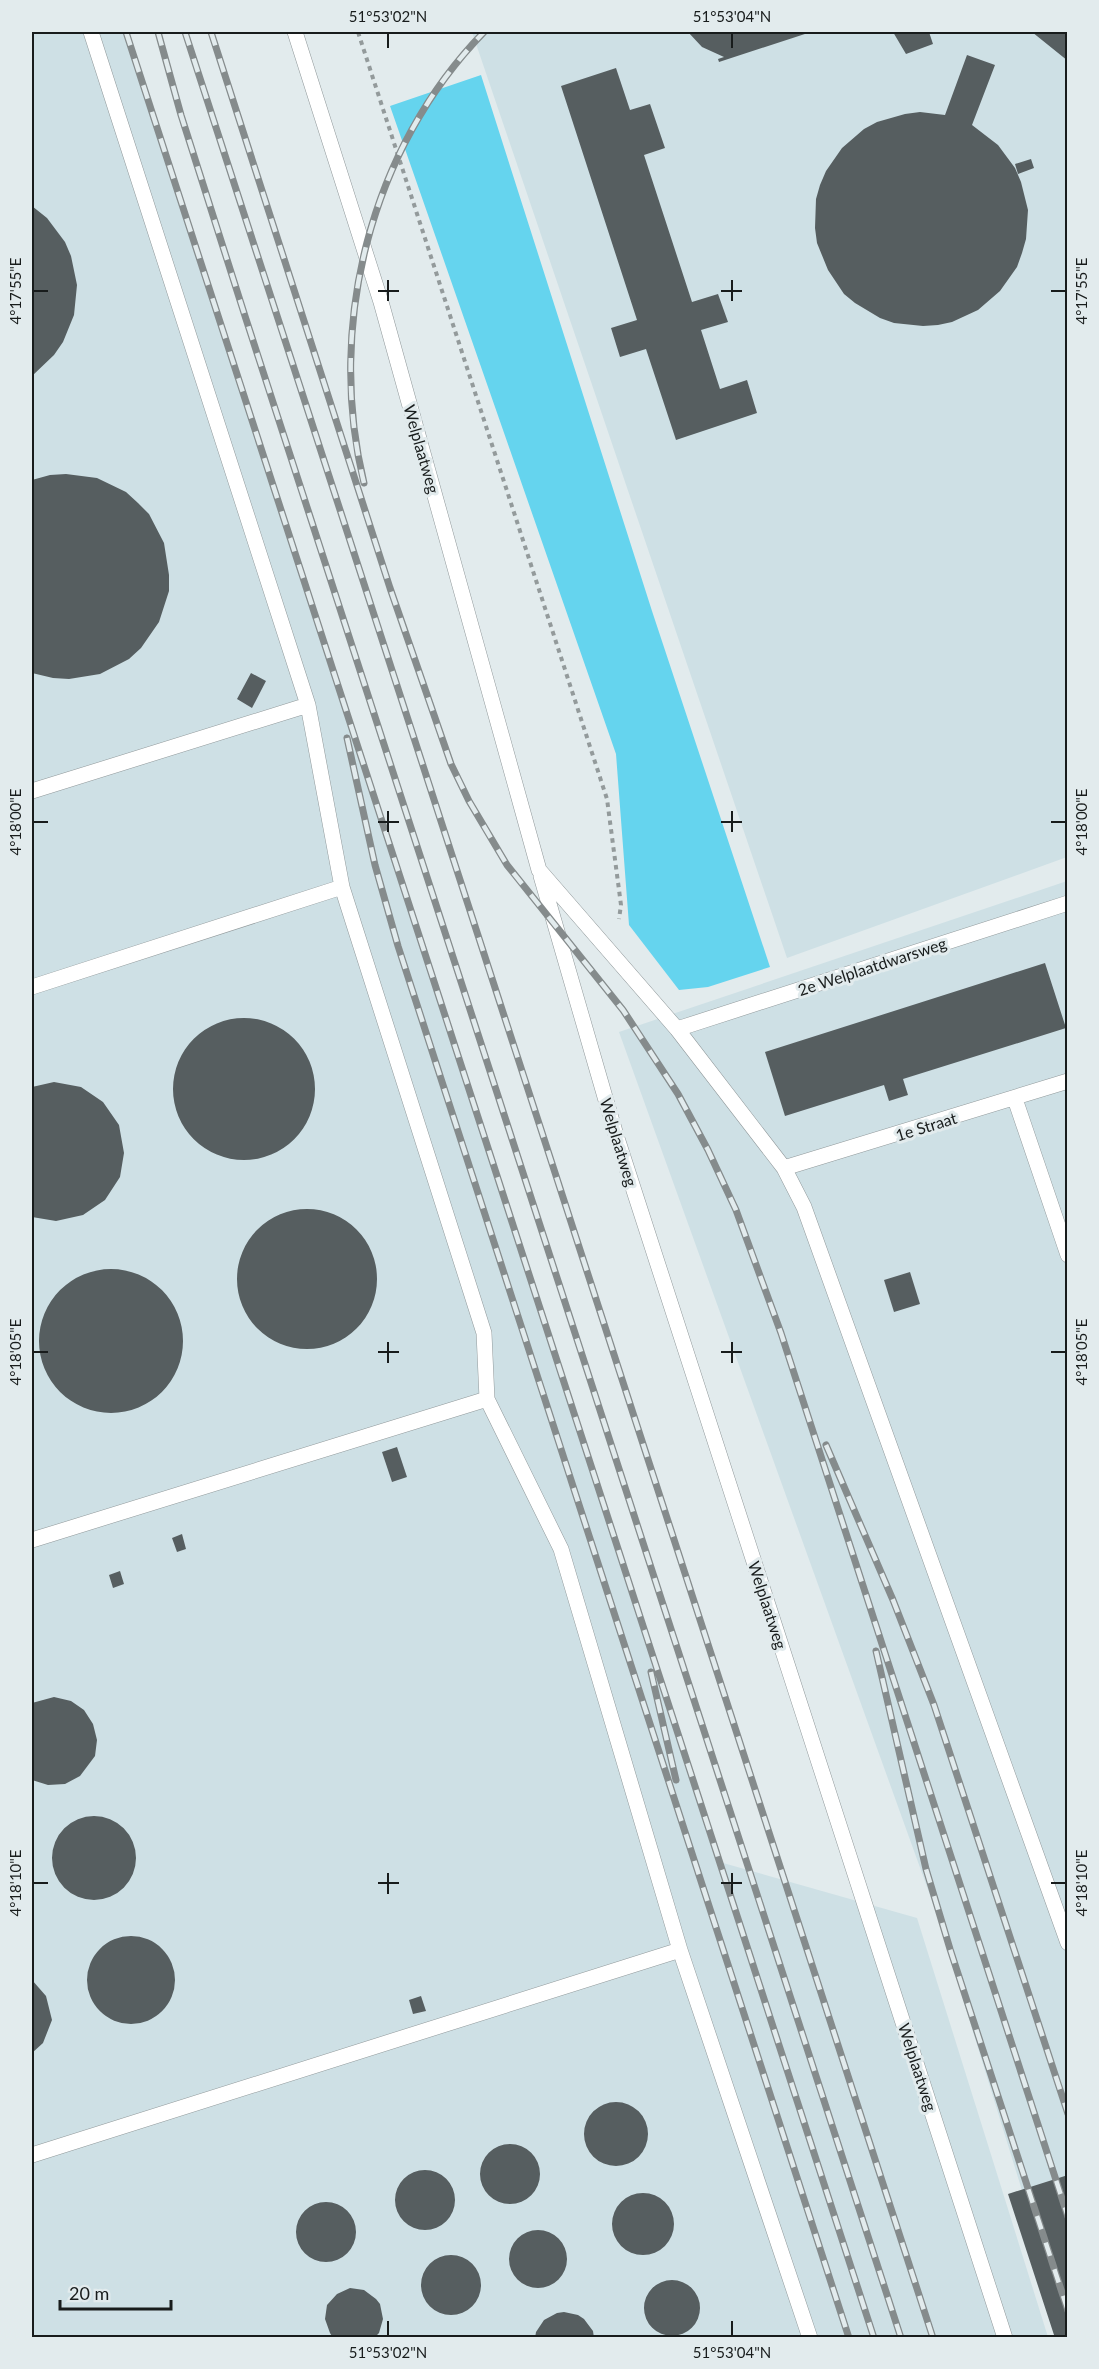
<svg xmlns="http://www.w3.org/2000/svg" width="1099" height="2369" font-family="Lato,sans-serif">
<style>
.built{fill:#cee0e5}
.green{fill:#65d4ee}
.building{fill:#565e60}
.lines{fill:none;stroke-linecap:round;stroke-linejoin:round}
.lane-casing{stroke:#91999b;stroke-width:16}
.path{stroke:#939a9b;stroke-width:4;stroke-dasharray:4.5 4.5;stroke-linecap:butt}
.lane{stroke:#fff;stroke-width:15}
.rail-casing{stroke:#858b8c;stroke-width:7}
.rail{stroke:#e2ebed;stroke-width:4.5;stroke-dasharray:14;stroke-linecap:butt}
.ticks{fill:none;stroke:#181c1c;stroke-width:2}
.labels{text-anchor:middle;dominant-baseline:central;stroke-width:6;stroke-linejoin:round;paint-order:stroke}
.street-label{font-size:16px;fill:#181c1c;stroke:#e2ebed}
.neatline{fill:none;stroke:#181c1c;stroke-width:2}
.ticks-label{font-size:15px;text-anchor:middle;fill:#181c1c}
</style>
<rect width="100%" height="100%" fill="#e2ebed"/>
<path class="built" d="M32 32H129L716 1861 917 1918 1048 2337 32 2338Z
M472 32H1067V857L787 958Z
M1067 881V2336L936 1912 619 1032Z"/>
<path class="green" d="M481 75 652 611 770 967 708 987 679 990 629 925 616 754 390 106Z"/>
<path class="building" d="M688 32H811L719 62 718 59 724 57 702 47Z
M893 32H929L933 44 906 54Z
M1032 32H1068V61Z
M967 55 995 65 972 125 998 145 1015 168 1021 182 1028 210 1026 239 1022 253 1017 267 1000 291 978 310 952 322 938 325 923 326 894 323 880 318 855 303 844 294 828 270 817 243 815 228 816 199 820 185 826 171 842 148 864 129 877 122 905 114 920 112 945 115Z
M616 68 630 110 650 104 665 148 644 155 692 302 718 294 728 322 701 330 720 389 747 380 757 413 676 440 646 349 620 357 611 328 637 320 561 86Z
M1031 159 1034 168 1018 174 1015 164Z
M32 206 47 218 65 242 71 256 77 285 74 315 63 342 54 355 32 376Z
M66 474 97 478 126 492 138 503 149 514 164 543 169 575V591L159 622 141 648 129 659 100 674 69 679 53 678 32 673V480L50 475Z
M251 673 266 681 252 708 237 699Z
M1045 963 1066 1028 903 1079 908 1095 889 1101 884 1085 785 1116 765 1052Z
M173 1089a71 71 0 1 1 142 0a71 71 0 1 1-142 0Z
M54 1082 81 1087 103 1102 119 1125 124 1153 120 1177 105 1200 83 1215 56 1221 32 1217V1087Z
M237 1279a70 70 0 1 1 140 0a70 70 0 1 1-140 0Z
M39 1341a72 72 0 1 1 144 0a72 72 0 1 1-144 0Z
M910 1272 920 1304 894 1312 884 1280Z
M397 1447 407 1477 392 1482 382 1452Z
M182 1534 186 1549 177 1552 172 1538Z
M120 1571 124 1584 113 1588 109 1575Z
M54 1697 71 1701 84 1710 93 1724 97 1740 95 1756 80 1776 65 1784 48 1785 32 1780V1703Z
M52 1858a42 42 0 1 1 84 0a42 42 0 1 1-84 0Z
M87 1980a44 44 0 1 1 88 0a44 44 0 1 1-88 0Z
M32 1980 46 1996 52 2020 43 2043 32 2053Z
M421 1996 426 2011 413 2014 409 2000Z
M584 2134a32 32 0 1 1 64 0a32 32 0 1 1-64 0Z
M480 2174a30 30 0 1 1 60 0a30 30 0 1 1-60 0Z
M395 2200a30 30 0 1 1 60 0a30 30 0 1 1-60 0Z
M1068 2175V2338H1055L1008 2194Z
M612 2224a31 31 0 1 1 62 0a31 31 0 1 1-62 0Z
M296 2232a30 30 0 1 1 60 0a30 30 0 1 1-60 0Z
M509 2259a29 29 0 1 1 58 0a29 29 0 1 1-58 0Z
M421 2285a30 30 0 1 1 60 0a30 30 0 1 1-60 0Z
M644 2308a28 28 0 1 1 56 0a28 28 0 1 1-56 0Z
M350 2288 364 2290 376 2299 380 2304 383 2319 379 2333 374 2338H333L330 2333 325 2319 327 2305 337 2294Z
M564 2312 578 2315 584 2319 593 2331 594 2338H535L536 2332 544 2320 557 2313Z"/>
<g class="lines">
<defs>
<path id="lane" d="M91 32 308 705 342 887 484 1333 487 1399 561 1549 680 1950 810 2338
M295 32 381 302 539 870 677 1029 784 1168 804 1207 1068 1943
M32 791 308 705
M541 876 616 1135 1005 2338
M32 987 342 887
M677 1029 1068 903
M1015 1099 1068 1255
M784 1168 1068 1081
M32 1540 487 1399
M32 2155 680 1950"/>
</defs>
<use href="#lane" class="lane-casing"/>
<path class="path" d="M358 32 607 799 621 905 619 919"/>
<use href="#lane" class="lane"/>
<defs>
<path id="rail" d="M126 32 874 2338
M158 32 181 115 245 316 901 2338
M185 32 933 2338
M211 32 390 588 451 764 469 801 507 865 623 1010 678 1094 708 1150 736 1210 781 1333 1068 2217
M364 483C326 326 370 149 484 32
M347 738 375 865 398 946 849 2338
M826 1445 893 1600 934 1705 1068 2114
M876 1651 926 1869 950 1949 1068 2311
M651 1672 676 1780"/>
</defs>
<use href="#rail" class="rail-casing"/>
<use href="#rail" class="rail"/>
</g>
<path class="ticks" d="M388 33V48M732 33V48M388 280V301M732 280V301M33 291H48M378 291H399M721 291H742M1051 291H1066M388 811V832M732 811V832M33 822H48M378 822H399M721 822H742M1051 822H1066M388 1342V1363M732 1342V1363M33 1352H48M378 1352H399M721 1352H742M1051 1352H1066M388 1873V1894M732 1873V1894M33 1883H48M378 1883H399M721 1883H742M1051 1883H1066M388 2321V2336M732 2321V2336"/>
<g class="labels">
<g class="street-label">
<text transform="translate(422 449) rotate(74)">Welplaatweg</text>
<text transform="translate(872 966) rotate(-18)">2e Welplaatdwarsweg</text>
<text transform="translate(926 1126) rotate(-17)">1e Straat</text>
<text transform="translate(619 1142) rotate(73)">Welplaatweg</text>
<text transform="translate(768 1605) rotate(72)">Welplaatweg</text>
<text transform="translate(918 2067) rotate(72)">Welplaatweg</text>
</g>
</g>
<rect width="1099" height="2369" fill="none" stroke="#e2ebed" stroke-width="66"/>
<path d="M60 2300v9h111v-9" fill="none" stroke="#181c1c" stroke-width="3"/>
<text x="69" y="2300" font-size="18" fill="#181c1c" stroke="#e2ebed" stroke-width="4.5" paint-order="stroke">20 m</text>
<rect x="33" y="33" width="1033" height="2303" class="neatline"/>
<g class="ticks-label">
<text x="388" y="22">51°53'02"N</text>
<text x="732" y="22">51°53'04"N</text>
<text transform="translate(1082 291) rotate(-90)" y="5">4°17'55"E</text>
<text transform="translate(16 291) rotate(-90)" y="5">4°17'55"E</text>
<text transform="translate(1082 822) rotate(-90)" y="5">4°18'00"E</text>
<text transform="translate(16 822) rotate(-90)" y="5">4°18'00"E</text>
<text transform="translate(1082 1352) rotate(-90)" y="5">4°18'05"E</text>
<text transform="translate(16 1352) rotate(-90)" y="5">4°18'05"E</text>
<text transform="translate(16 1883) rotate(-90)" y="5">4°18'10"E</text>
<text transform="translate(1082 1883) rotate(-90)" y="5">4°18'10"E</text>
<text x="388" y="2358">51°53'02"N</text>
<text x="732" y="2358">51°53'04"N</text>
</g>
</svg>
